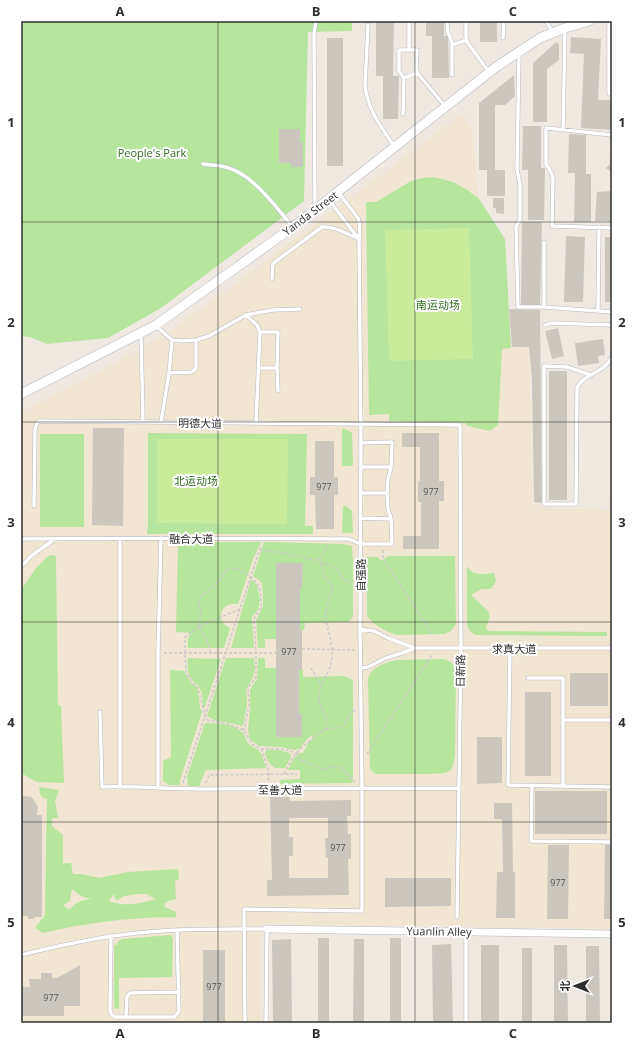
<svg xmlns="http://www.w3.org/2000/svg" width="633" height="1044" font-family="'Open Sans','Noto Sans SC',sans-serif">
<style>
.education{fill:#f0e6d1}
.green{fill:#b6e59e;fill-rule:evenodd}
.pitch{fill:#c9ec9a}
.building{fill:#cbc7bf;fill-rule:evenodd}
.lines{fill:none;stroke-linecap:round;stroke-linejoin:round}
.lane-casing{stroke:#b4b7c1;stroke-width:4.5}
.street-casing{stroke:#b4b7c1;stroke-width:8}
.secondary-casing{stroke:#b4b7c1;stroke-width:10}
.path{stroke:#c9c9c9;stroke-width:1.5;stroke-dasharray:3 2;stroke-linecap:butt}
.lane{stroke:#fff;stroke-width:3.5}
.street{stroke:#fff;stroke-width:7}
.secondary{stroke:#fff;stroke-width:9}
.grid{fill:none;stroke:#2e2e2e;stroke-width:1;stroke-opacity:0.55}
.labels{text-anchor:middle;dominant-baseline:central;stroke-width:4;stroke-linejoin:round;paint-order:stroke}
.number-label{font-size:9px;fill:#555452}
.park-label{font-size:11px;fill:#2c6e1b;stroke:#fff}
.street-label{font-size:11px;fill:#2e2e2e;stroke:#fff}
.neatline{fill:none;stroke:#2e2e2e;stroke-width:1.5}
.grid-label{font-size:13px;text-anchor:middle;font-weight:bold;fill:#2e2e2e}
</style>
<rect width="100%" height="100%" fill="#efe9e1"/>
<path class="education" d="M462 114 472 127 479 199 505 239 511 348 528 347 530 381 532 504 544 505 545 508 612 510V929L261 924V1023H21V413L67 389 161 337 241 280Z"/>
<path class="green" d="M21 21H364H352V31L308 32 304 201 161 308 108 338 47 344 30 337 21 336Z
M433 177 442 179 453 182 466 189 479 199 505 239 511 348 502 349 498 425 490 431 468 426 465 423 389 421V414L369 415 366 202H376L411 181 422 178Z
M342 429H345L352 433 353 465 351 466H342Z
M148 433 307 434 305 526H313V534H147L148 526Z
M40 434H84V527H40Z
M343 506H346L352 511 353 533H342Z
M178 542H261L253 559 238 604C219 601 215 622 230 628L224 648H188C187 640 187 638 192 633L176 632Z
M264 542 343 544 352 546 353 560V617L348 622 305 623 304 630H300V588H302L303 563H276V639H265V648H258L256 620 263 606V597L262 583 253 576Z
M50 555 56 556 58 705 61 706 64 783 37 782 31 779 23 774 21 679V590L36 568 46 558Z
M388 556H455L456 624 451 631 444 634 397 635C387 632 373 625 367 616V557H378L381 561Z
M467 566C473 577 483 574 494 573L496 581 491 589H482L471 595 488 611 490 617 486 627 488 631 607 632V636L475 635 470 631 467 625Z
M251 579 257 585 260 600 258 610 252 617 254 648H231L237 627Z
M188 658 221 659 204 709C202 702 203 693 199 687 197 684 194 683 192 680 187 674 187 666 188 658Z
M226 658H254L255 669 253 677 246 690 247 698V705L244 722 242 726 225 722 216 721 207 716Z
M258 658H265V668H276V737H302L299 714V670H303V677L344 676 353 680V779L352 783 280 784V780L300 779V770H288L293 759 297 756 299 753H303L308 743 314 738 311 735 299 749 294 750 281 747 259 746 250 739 249 736 248 729 250 709V690L257 679Z
M442 659C450 660 454 663 456 671L455 756 453 765 451 770 444 773 431 774H376L370 769 368 679C371 667 386 662 397 660Z
M170 670 184 671 192 684 196 686 198 690 200 708 202 712 180 780V785H169L163 781V761L171 757Z
M205 723C217 723 234 723 243 733 246 736 246 741 249 744 252 747 257 748 259 751 263 755 264 763 266 768L206 770 199 786H188L187 777Z
M267 750H280L289 753 291 755 290 759 285 768H275C270 764 265 759 265 752Z
M39 787 59 790 55 801 58 818H52V826L63 835V863H71L73 874H81L99 878 128 872 178 869 179 880H175L176 899 168 901 164 904 165 907 176 912V917C165 918 155 917 145 918 110 920 76 925 43 933L35 928 45 915 47 799 43 798 40 794ZM72 889 81 896 91 899C79 901 78 901 69 910L63 905 70 901ZM114 894 116 901 124 896 139 894H146L156 899C140 904 124 907 109 901Z
M171 935 173 939 172 977 119 978V1009L115 1008 114 1006V945H116L119 941 122 939Z"/>
<path class="pitch" d="M469 228 473 359 389 361 385 230Z
M157 439H288L287 524 157 523Z"/>
<path class="building" d="M376 21H394L393 76H399L398 119H383V76H376Z
M426 21H444V36H448L449 78H432V36H426Z
M480 21H497V42H480Z
M571 37 601 39 598 100H612V130L581 128 584 54 570 53Z
M327 38H343V166H327Z
M557 42 559 45V60L547 69V122H533V63L555 43Z
M514 75 515 96 505 105H495V170H505V196H487V170H479V103Z
M523 126H541V168H545L544 220H528V170H522Z
M279 129H300V142H303V167H291V163H279Z
M569 134 586 135V174H591V222H574L575 173H568Z
M611 155H612V177L610 176V171L606 168 610 164Z
M612 191V221H595L597 192Z
M493 198H504V214L496 213V208H493Z
M522 222H542L540 306 521 305Z
M566 236 585 237 583 302H564Z
M605 237H612V302H605Z
M509 309 540 310 542 503 534 502 532 379 529 347H512Z
M558 328 564 356 552 359 545 331Z
M603 339 605 355 598 356 599 363 578 366 575 343Z
M549 371H567V500H549Z
M93 428H124L123 526 92 525Z
M402 433H439V481H444V501H439V549H403V536H421V502H418V481H420V447H402Z
M315 441H334V477H338V495H334V529H316L315 495H310V477H315Z
M611 494H612V507H610Z
M276 563H303L302 588H300V630H302V670H299V714H302V737H276Z
M570 673H608V706H570Z
M525 692H551V776H525Z
M477 737H502V783L477 784Z
M535 791H607V834H535Z
M21 796H26L31 797 34 800 38 807 37 815H42V917H34V919H28V916H21Z
M270 797H290V801L351 800V816H347L348 834H351V859H348L349 895 267 896V880H272ZM289 818H328V838H325L326 858H328V878H289V856H293V837H289Z
M494 803H512L513 872H515V918H496L497 872H503L502 819H494Z
M548 845H569L568 919H547Z
M605 845H612V919H604Z
M385 878H451V906L385 907Z
M318 938H329V1023H318Z
M390 938H401V1023H390Z
M291 939 292 1023H273L272 940Z
M354 939H364V1023H353Z
M451 944 453 1023H433L432 945Z
M481 945H499V1023H481Z
M554 945H567L568 1023H554Z
M586 946H599L600 1023H586Z
M522 948H532V1023H522Z
M203 950H225V1023H203Z
M80 965V1006H64V1016H21V987H30L29 979H41V973H52V978H57Z"/>
<g class="lines">
<defs>
<path id="lane" d="M409 21V50
M447 21 448 32 452 42V75
M466 21V37L467 42 489 72
M546 21 553 32
M609 21V94
M368 25 365 86C368 110 381 127 394 146
M503 38 504 21
M452 45 467 40
M519 53 517 169 520 185V220L516 226 518 307H544L612 312
M404 78 417 73
M403 114 404 78 399 71V50H417L416 70 419 75 445 106
M563 130 565 29
M612 135 546 128V164L552 174 553 180 552 226 612 228
M203 164C209 165 215 165 221 166 250 170 274 205 292 226
M329 200 358 238
M315 209 314 34 316 21
M272 279 273 264 275 262 322 227C334 226 347 234 359 239
M544 307V242
M598 311 599 227
M246 315 257 325 260 332 256 423
M545 325 552 323 612 325
M156 326 172 340 182 341 196 340 209 336 246 315 273 310 300 309
M260 332H278L277 368
M141 333 143 422
M259 368H277L278 391
M169 373 192 372 196 368V340
M591 375 567 367 544 366V504H576L577 388C581 379 588 377 596 372 602 369 609 363 612 357
M161 422 169 373 172 340
M361 467H391
M361 493H387
M34 506 35 431C35 427 36 424 39 421L460 425 461 648 457 917
M360 518 391 519
M21 539 161 538 349 539 360 544H392L391 519 388 509 387 493 388 479 391 467 392 442 361 443
M120 539V786
M21 567 31 556 55 539
M360 629 374 631 388 638 415 648H612
M510 648 508 785 612 787
M361 668 368 667 386 658 402 653 415 648
M528 678H563V786
M100 712 102 787C137 786 171 789 206 789 290 789 374 789 458 788
M563 720H612
M532 785 531 841 612 842
M158 787V653L161 538
M466 932V1023
M111 936 110 1011 112 1015 115 1017H174L177 1014 179 1011 177 930
M21 955C57 946 93 938 129 934 175 928 221 929 267 929L266 1023
M126 1017 127 996 130 993 179 992
M245 1023 244 909 362 911V789L360 629 361 443 359 239C360 232 361 225 358 218L338 192"/>
<path id="street" d="M267 929 612 934"/>
<path id="secondary" d="M21 394 156 325 293 227 496 67 540 38 565 28 589 21"/>
</defs>
<use href="#lane" class="lane-casing"/>
<use href="#street" class="street-casing"/>
<use href="#secondary" class="secondary-casing"/>
<path class="path" d="M260 550 284 553 314 560H319L323 554 328 545
M383 550V559L433 635
M321 563 331 565 339 570C342 580 343 582 354 582
M240 609 198 627 185 637V653L186 673 193 683 198 688 205 716 208 720 212 721 225 723 244 730 252 744 261 749 263 753 269 774 268 782
M302 649 355 650
M164 653H276
M211 653C208 644 206 634 198 627L201 613 198 602C203 591 212 589 219 581 223 576 224 571 229 568 238 567 250 575 256 582 260 586 260 592 261 597 261 600 262 603 261 606 260 611 255 615 254 620L256 653V677L249 687 248 691 249 705 244 730
M311 668 322 686
M325 729C330 728 338 729 342 726 348 721 348 713 355 710
M261 749H284L296 753 300 759 320 769H325L329 767 334 766 341 768 355 782
M367 754 432 655
M284 774 292 758 302 747 325 729C330 713 319 711 319 699 319 695 320 688 322 684 324 678 328 673 330 667 335 650 329 634 325 618 325 607 332 597 332 586L325 577 319 560
M183 783 261 545
M206 783 209 775 297 774"/>
<use href="#lane" class="lane"/>
<use href="#street" class="street"/>
<use href="#secondary" class="secondary"/>
</g>
<path class="grid" d="M218 21V1023M415 21V1023M21 222H612M21 422H612M21 622H612M21 822H612"/>
<g class="labels">
<g class="number-label">
<text x="324" y="486">977</text>
<text x="431" y="491">977</text>
<text x="289" y="651">977</text>
<text x="338" y="847">977</text>
<text x="558" y="882">977</text>
<text x="214" y="986">977</text>
<text x="51" y="997">977</text>
</g>
<g class="park-label">
<text x="152" y="152">People's Park</text>
<text x="438" y="304">南运动场</text>
<text x="196" y="480">北运动场</text>
</g>
<g class="street-label">
<text transform="translate(310 213) rotate(-37)">Yanda Street</text>
<text transform="translate(200 423) rotate(1)">明德大道</text>
<text x="191" y="538">融合大道</text>
<text transform="translate(360 575) rotate(-90)">自强路</text>
<text x="514" y="648">求真大道</text>
<text transform="translate(460 671) rotate(-89)">日新路</text>
<text x="280" y="789">至善大道</text>
<text transform="translate(439 931) rotate(1)">Yuanlin Alley</text>
</g>
</g>
<rect width="633" height="1044" fill="none" stroke="#ffffff" stroke-width="44"/>
<g transform="translate(575 986) rotate(270)" stroke="#ffffff" stroke-width="3" paint-order="stroke">
<path d="M0-3L7 15L0 10L-7 15Z" fill="#2e2e2e"/>
<text y="-6" font-size="11" font-weight="bold" text-anchor="middle" fill="#2e2e2e">北</text>
</g>
<rect x="22" y="22" width="589" height="1000" class="neatline"/>
<g class="grid-label">
<text x="120" y="16">A</text>
<text x="316" y="16">B</text>
<text x="513" y="16">C</text>
<text x="11" y="127">1</text>
<text x="622" y="127">1</text>
<text x="11" y="327">2</text>
<text x="622" y="327">2</text>
<text x="11" y="527">3</text>
<text x="622" y="527">3</text>
<text x="11" y="727">4</text>
<text x="622" y="727">4</text>
<text x="11" y="927">5</text>
<text x="622" y="927">5</text>
<text x="120" y="1038">A</text>
<text x="316" y="1038">B</text>
<text x="513" y="1038">C</text>
</g>
</svg>
